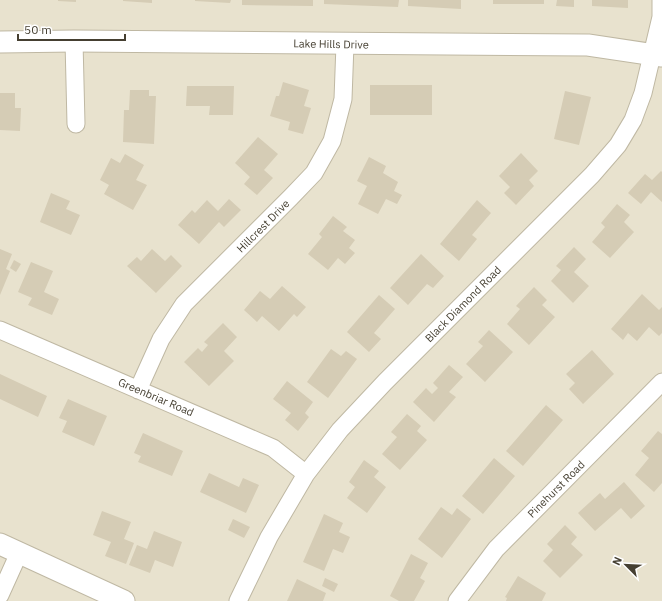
<svg xmlns="http://www.w3.org/2000/svg" width="662" height="601" font-family="'IBM Plex Sans',sans-serif">
<style>
.residential{fill:#e8e2ce}
.building{fill:#d5ccb5}
.lines{fill:none;stroke-linecap:round;stroke-linejoin:round}
.minor-casing{stroke:#bfb8a3;stroke-width:19}
.tertiary-casing{stroke:#bfb8a3;stroke-width:23}
.minor{stroke:#fff;stroke-width:17}
.tertiary{stroke:#fff;stroke-width:21}
.labels{text-anchor:middle;dominant-baseline:central;stroke-width:4;stroke-linejoin:round;paint-order:stroke}
.street-label{font-size:11px;fill:#453f31;stroke:#fff}
</style>
<rect width="100%" height="100%" fill="#f3efe1"/>
<path class="residential" d="M0 0H662V601H0Z"/>
<path class="building" d="M58 0H76V2L58 1Z
M123 0H152V3L123 1Z
M195 0H231L230 3 195 1Z
M242 0H313V6L242 5Z
M324 0H399L398 7 324 4Z
M408 0H461V9L408 6Z
M493 0H544V4H493Z
M557 0H574V7L556 6Z
M592 0H628V8L592 6Z
M283 82 309 90 304 106 311 108 303 134 288 130 290 122 270 116 276 96H279Z
M370 85H432V115H370Z
M187 86H234L233 115H209L210 106H186Z
M130 90H149V96H156L154 144 123 142 124 110H129Z
M565 91 591 97 579 145 554 139Z
M0 93H15V108H21L20 131 0 130Z
M258 137 278 154 264 170 273 178 257 195 244 184 250 177 235 163Z
M521 153 538 171 529 180 534 186 516 205 504 193 510 187 499 176Z
M125 154 144 165 136 180 147 185 133 210 104 194 109 185 100 180 111 158 120 163Z
M369 157 386 166 383 173 398 182 394 191 402 195 397 204 386 199 378 214 358 204 367 186 357 181Z
M661 171 662 172V202L651 192 641 204 628 193 645 174 652 180Z
M51 193 70 201 66 209 80 215 71 235 40 222Z
M229 199 241 210 224 227 219 222 199 244 178 225 192 210 195 213 207 200 218 211Z
M477 200 491 213 472 235 477 239 459 261 440 244Z
M617 204 630 215 624 222 634 232 610 258 592 242 605 227 601 223Z
M333 216 347 227 343 231 355 240 349 248 355 253 345 264 338 258 328 270 308 254 322 237 319 234Z
M574 247 586 259 574 272 589 286 573 303 551 281 561 270 556 266Z
M0 249 12 254 6 269 10 271 0 295Z
M152 249 165 261 171 255 182 266 156 293 127 266 137 257 141 261Z
M421 254 444 276 433 288 427 284 408 305 390 288Z
M14 260 21 264 16 272 10 268Z
M31 262 53 271 44 292 59 299 52 315 28 305 32 298 18 292Z
M282 286 306 307 297 317 294 314 279 331 262 316 257 322 244 310 260 291 270 299Z
M534 287 547 300 542 305 555 317 529 345 507 324 520 309 516 306Z
M642 294 659 310 662 307V333L659 336 649 327 637 341 628 333 623 340 611 329Z
M379 295 395 309 374 333 381 339 369 352 347 332Z
M223 323 237 337 224 351 234 361 209 386 184 362 198 348 202 352 208 345 204 342Z
M489 330 513 352 485 382 466 364 483 346 478 342Z
M331 349 341 356 346 351 357 359 328 398 307 382Z
M592 350 614 374 583 404 569 389 575 383 566 374Z
M449 365 463 377 449 392 456 397 434 422 413 402 426 388 432 394 438 388 433 383Z
M0 374 47 396 38 417 0 399Z
M287 381 313 402 305 413 309 417 298 431 285 420 291 413 273 399Z
M68 399 107 416 94 446 62 432 67 421 59 418Z
M546 405 563 420 523 466 506 451Z
M407 414 421 426 417 431 427 440 400 470 382 454 397 437 391 432Z
M658 431 662 434V483L654 492 635 475 649 458 641 451Z
M143 433 183 451 172 476 138 462 141 456 134 453Z
M494 458 515 476 483 514 462 496Z
M364 460 379 471 374 477 386 487 367 513 347 498 355 487 349 482Z
M209 473 239 487 243 478 259 485 246 513 200 492Z
M624 482 645 506 631 519 621 508 595 531 578 513 600 493 605 499Z
M441 507 452 515 457 508 471 519 442 558 418 539Z
M102 511 131 522 124 539 134 543 126 564 105 556 111 542 93 535Z
M324 514 343 523 339 532 350 537 343 553 333 549 324 571 303 562Z
M233 519 250 527 244 538 228 530Z
M565 525 577 537 571 544 583 555 560 578 543 561 553 550 547 544Z
M154 531 182 542 173 567 155 560 150 573 129 565 137 545 147 549Z
M411 554 428 563 420 578 425 581 414 601H399L390 596Z
M518 576 546 593 542 601H506L507 598 505 597Z
M325 578 338 584 334 592 322 586Z
M297 579 326 593 323 601H287Z"/>
<g class="lines">
<defs>
<path id="minor" d="M74 41 76 124
M0 330 273 448 306 474
M138 390 161 339 184 304 291 197 314 173 332 141 343 99 345 44
M0 595 19 553
M238 601 269 537 306 474 340 430 385 382 592 175 618 145 633 120 643 93 661 17V0
M457 601 496 549 662 382"/>
<path id="tertiary" d="M0 42 74 41 588 45 662 56
M0 544 124 601"/>
</defs>
<use href="#minor" class="minor-casing"/>
<use href="#tertiary" class="tertiary-casing"/>
<use href="#minor" class="minor"/>
<use href="#tertiary" class="tertiary"/>
</g>
<g class="labels">
<g class="street-label">
<text transform="translate(331 44) rotate(1)">Lake Hills Drive</text>
<text transform="translate(263 226) rotate(-45)">Hillcrest Drive</text>
<text transform="translate(463 304) rotate(-45)">Black Diamond Road</text>
<text transform="translate(156 397) rotate(23)">Greenbriar Road</text>
<text transform="translate(556 489) rotate(-45)">Pinehurst Road</text>
</g>
</g>
<g transform="translate(626 565) rotate(294)" stroke="#ffffff" stroke-width="3" paint-order="stroke">
<path d="M0-3L7 15L0 10L-7 15Z" fill="#453f31"/>
<text y="-6" font-size="11" font-weight="bold" text-anchor="middle" fill="#453f31">N</text>
</g>
<path d="M18 34v6h107v-6" fill="none" stroke="#453f31" stroke-width="2"/>
<text x="24" y="34" font-size="12" fill="#453f31" stroke="#ffffff" stroke-width="3" paint-order="stroke">50 m</text>
</svg>
